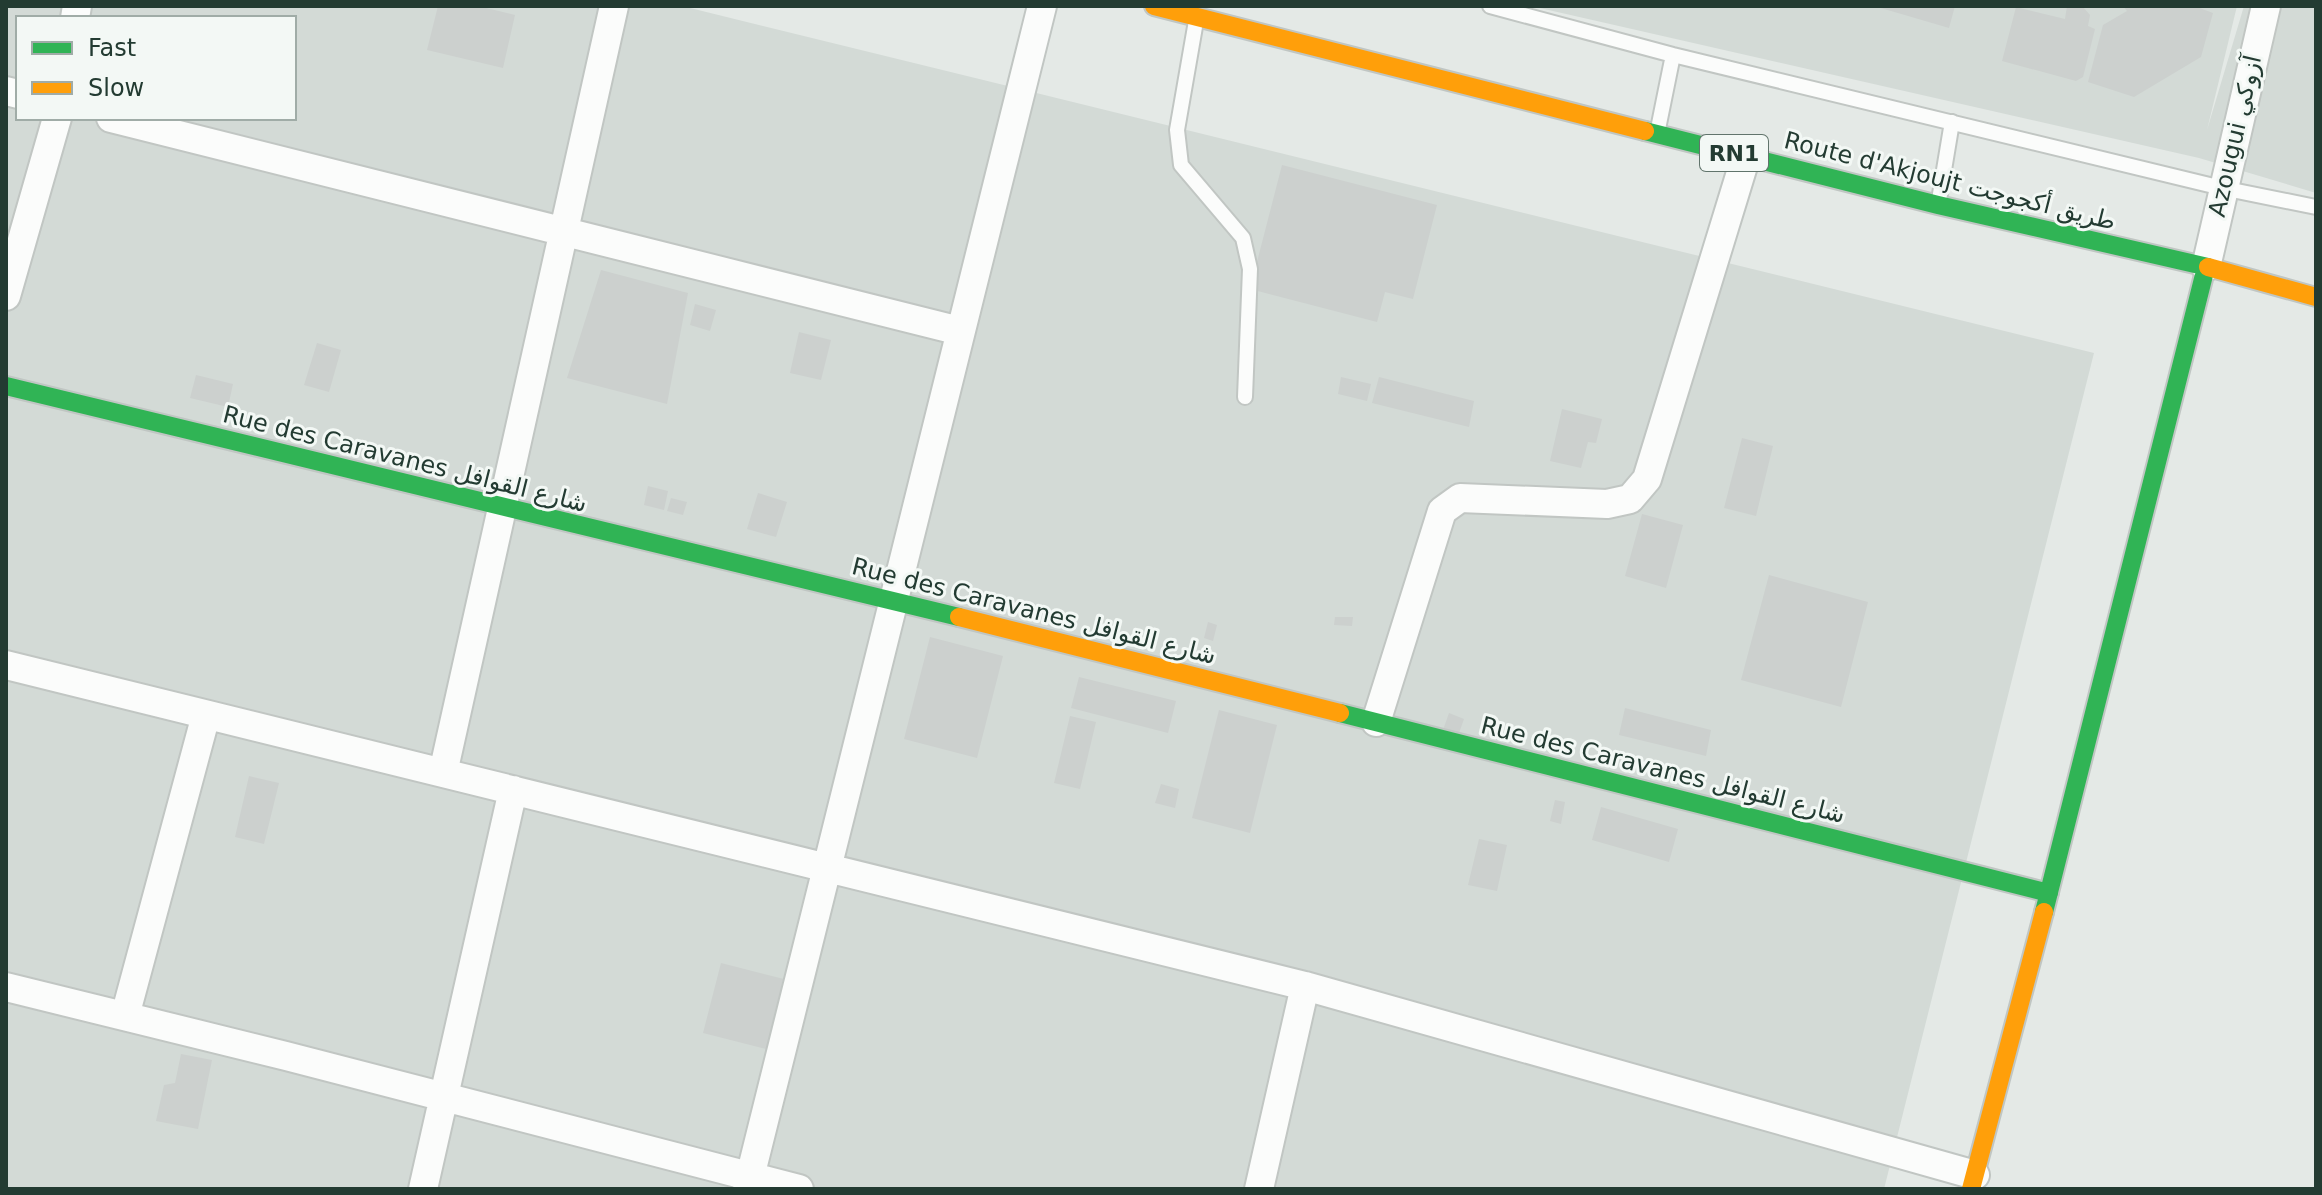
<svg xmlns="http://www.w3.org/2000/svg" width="2322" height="1195" font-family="'DejaVu Sans',Cairo,sans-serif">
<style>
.built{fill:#d3dad6;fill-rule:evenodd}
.building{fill:#ccd0ce}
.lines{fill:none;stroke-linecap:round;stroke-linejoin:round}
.lane-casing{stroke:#c1c6c3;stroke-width:18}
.street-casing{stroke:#c1c6c3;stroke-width:32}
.fast-casing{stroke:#c0c6c3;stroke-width:22}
.slow-casing{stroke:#c0c6c3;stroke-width:22}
.lane{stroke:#fbfcfb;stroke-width:14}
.street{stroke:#fbfcfb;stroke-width:28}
.fast{stroke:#30b455;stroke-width:18}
.slow{stroke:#ff9f0a;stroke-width:18}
.labels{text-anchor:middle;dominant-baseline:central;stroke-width:6;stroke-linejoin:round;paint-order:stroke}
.shield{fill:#f3f8f5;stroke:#61746c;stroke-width:2}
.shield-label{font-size:22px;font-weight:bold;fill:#233b32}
.street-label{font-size:24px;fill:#233b32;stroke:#f3f8f5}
</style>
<rect width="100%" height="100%" fill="#e4e9e6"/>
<path class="built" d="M6 6H682L2094 353 1884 1189H6ZM18 18H294V118H18Z
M1531 6H2237L2207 130 2244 6H2316V193L2199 158Z"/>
<path class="building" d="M438 6H478L515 15 503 68 427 50Z
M1874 6H1955L1949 28Z
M2067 6 2083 7 2090 15 2088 26 2095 29 2083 77 2076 81 2002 61 2016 7 2065 19Z
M2123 6H2194L2213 13 2201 57 2134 97 2088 82 2103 25 2127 11Z
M1282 165 1437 205 1413 299 1385 292 1377 322 1250 289Z
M601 270 688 293 667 404 567 378Z
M695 304 716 310 710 331 690 325Z
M799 332 831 340 821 380 790 373Z
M317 343 341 350 329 392 304 385Z
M196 375 233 384 228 407 190 398Z
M1341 377 1371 384 1367 401 1338 394Z
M1379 377 1474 401 1469 427 1372 403Z
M1562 409 1602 419 1596 443 1588 442 1581 468 1550 461Z
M1742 438 1773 446 1756 516 1724 508Z
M648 486 668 491 664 510 644 505Z
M758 493 787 502 776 537 747 529Z
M671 498 687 502 683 515 667 511Z
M1642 514 1683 525 1666 588 1625 576Z
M1769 575 1868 602 1841 707 1741 680Z
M1335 617H1353L1352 626 1334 625Z
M1208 622 1217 625 1213 641 1204 638Z
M930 637 1003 656 977 758 904 739Z
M1079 677 1176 701 1168 733 1071 708Z
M1625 708 1711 730 1706 756 1619 735Z
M1219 710 1277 725 1250 833 1192 818Z
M1449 713 1464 719 1458 736 1443 730Z
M1070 716 1096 722 1080 789 1054 783Z
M249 776 279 783 264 844 235 837Z
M1161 784 1179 789 1175 808 1155 803Z
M1555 800 1565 802 1561 824 1550 821Z
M1601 807 1678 829 1669 862 1592 840Z
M1479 839 1507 845 1497 891 1468 885Z
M721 963 784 979 766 1049 703 1033Z
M181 1054 212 1060 198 1129 156 1121 164 1085 175 1083Z"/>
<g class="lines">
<defs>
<path id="lane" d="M1490 6 1673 55 2222 188 2316 207
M1196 21 1177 130 1181 165 1243 238 1250 269 1245 397
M1658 129 1673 55
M1939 200 1952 122"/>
<path id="street" d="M75 18 77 6
M6 91 18 94
M111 118 960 331
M2206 267 2266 6
M6 296 57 118
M6 665 1305 986 1975 1175
M1376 722 1442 511 1460 498 1607 504 1630 499 1647 479 1746 156
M443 773 614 6
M6 987 286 1056 799 1189
M125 1016 206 715
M423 1189 513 790
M747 1189 1042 6
M1259 1189 1305 986"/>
<path id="fast" d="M1645 131 1938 205 2208 267
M6 386 959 617
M1340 713 2049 893
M2044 912 2206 267"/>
<path id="slow" d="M1154 6 1645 131
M2208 267 2316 297
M959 617 1340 713
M1971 1189 2044 912"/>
</defs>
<use href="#lane" class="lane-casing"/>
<use href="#street" class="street-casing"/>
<use href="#fast" class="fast-casing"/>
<use href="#slow" class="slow-casing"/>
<use href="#lane" class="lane"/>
<use href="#street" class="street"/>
<use href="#fast" class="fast"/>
<use href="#slow" class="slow"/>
</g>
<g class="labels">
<rect class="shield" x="1700" y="135" width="68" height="36" rx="6"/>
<g class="shield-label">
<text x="1734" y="153">RN1</text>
</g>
<g class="street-label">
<text transform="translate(2235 136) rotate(-77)">Azougui آزوكي</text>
<text transform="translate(1950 181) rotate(14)">Route d'Akjoujt طريق أكجوجت</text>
<text transform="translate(405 459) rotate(14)">Rue des Caravanes شارع القوافل</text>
<text transform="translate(1034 611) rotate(14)">Rue des Caravanes شارع القوافل</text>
<text transform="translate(1663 770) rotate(14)">Rue des Caravanes شارع القوافل</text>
</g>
</g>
<rect width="2322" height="1195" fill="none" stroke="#233b32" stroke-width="16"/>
<rect x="16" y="16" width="280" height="104" fill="#f3f8f5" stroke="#a0aca7" stroke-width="2"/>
<rect x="32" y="42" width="40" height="12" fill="#30b455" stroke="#a0aca7" stroke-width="2"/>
<text x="88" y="56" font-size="24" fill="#233b32">Fast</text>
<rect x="32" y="82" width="40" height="12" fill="#ff9f0a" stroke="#a0aca7" stroke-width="2"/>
<text x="88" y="96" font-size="24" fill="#233b32">Slow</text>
</svg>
